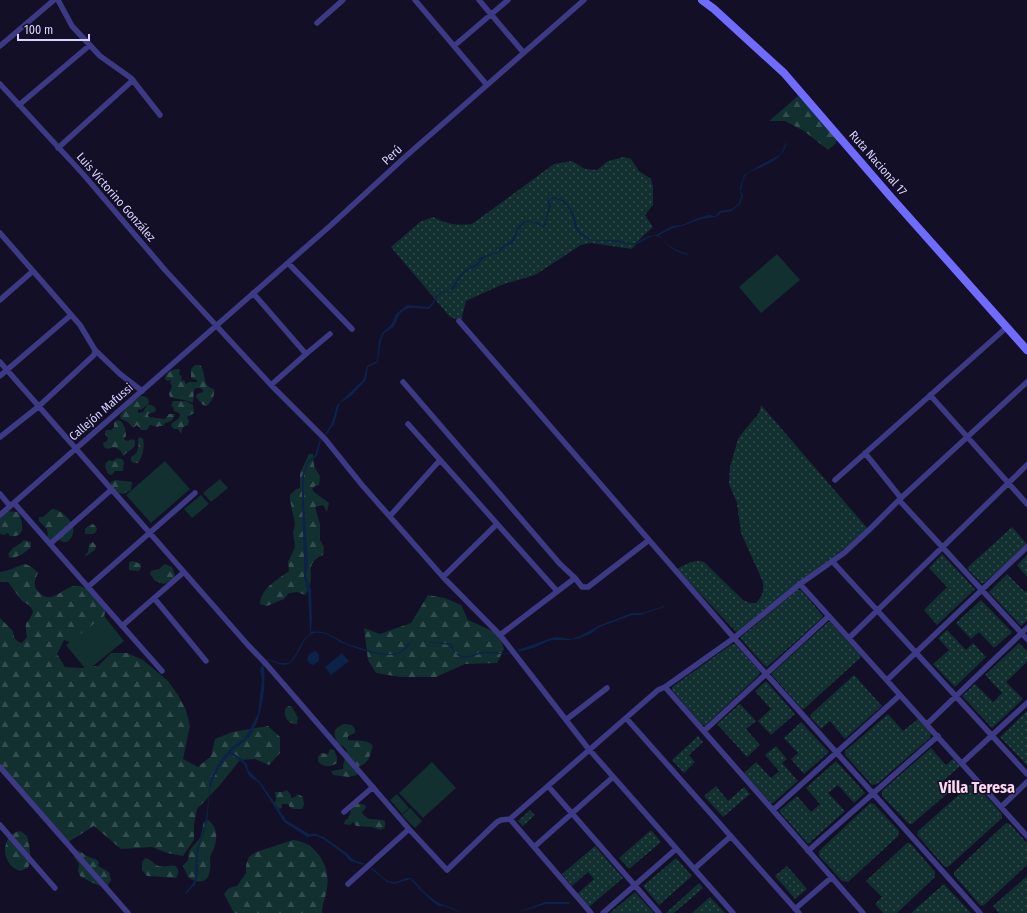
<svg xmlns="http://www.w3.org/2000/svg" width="1027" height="913" font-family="'Fira Sans Condensed',sans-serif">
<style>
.grass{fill:url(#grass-dots)}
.forest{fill:url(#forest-firs)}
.park{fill:#12302f}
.water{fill:#0c2248}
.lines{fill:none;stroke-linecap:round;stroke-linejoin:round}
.stream{stroke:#0c2248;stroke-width:1.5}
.street{stroke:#3d3a85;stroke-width:5.5}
.secondary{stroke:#6f6bff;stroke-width:8}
.labels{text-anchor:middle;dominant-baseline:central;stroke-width:3;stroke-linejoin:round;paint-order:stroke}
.street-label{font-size:12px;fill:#d9d4ff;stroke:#130f26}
.district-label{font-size:16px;font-weight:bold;fill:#ffd6f0;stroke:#130f26}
</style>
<defs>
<pattern id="grass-dots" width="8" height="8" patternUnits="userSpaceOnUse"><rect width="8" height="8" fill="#12302f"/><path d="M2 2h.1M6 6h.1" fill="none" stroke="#344d4e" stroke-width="1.8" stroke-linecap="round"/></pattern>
<pattern id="forest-firs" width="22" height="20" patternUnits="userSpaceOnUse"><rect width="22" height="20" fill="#12302f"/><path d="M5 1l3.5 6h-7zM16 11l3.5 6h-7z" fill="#344d4e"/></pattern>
</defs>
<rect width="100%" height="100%" fill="#130f26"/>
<path class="grass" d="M624 157 631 159 639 171 651 179 653 187V205L645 215 653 227 641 238 632 249 591 243 581 245 535 275 501 285 466 301 461 321 450 317 391 247 420 222 433 217C447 224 456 226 472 224L554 164 572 161 585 169 597 170 608 161Z
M761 405 868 529 847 547 799 582 739 631 736 632 677 569C686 564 694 559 704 562L743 600 750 603H756C762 596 764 592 763 582L741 533 737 503 729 484 730 467 738 439 743 432 759 413Z
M1012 527 1027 544 984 583H981L967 568Z
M942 554 975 589 937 625 924 610 947 587 929 568Z
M1027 555V577L1017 565Z
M1007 574 1025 592 1027 590V621L1021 626 989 592Z
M797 590H801L823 616 822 618 767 667 765 666 741 639V637Z
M981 600 1012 632 994 648 979 632 971 639 956 623Z
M828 622H830L861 656 860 658 804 709H802L772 675V673Z
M947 630 966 650 973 643 986 657 955 687 933 664 949 650 938 638Z
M1019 643 1027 651V662L1006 682 1023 699 992 728 962 696 975 684 993 702 1002 693 985 675Z
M732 644H735L760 672 759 675 705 726 702 725 672 690V687Z
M854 675 882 706 845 739 830 721 821 729 810 717 811 714Z
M766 681 795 714 771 735 758 721 771 709 755 691Z
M740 704 756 721 746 729 760 745 747 757 717 724Z
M1027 711V765L1000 737Z
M888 714 903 731 918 719 931 734 930 738 877 784 872 785 845 755V751Z
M801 722 829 752 804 774 791 759 798 753 784 738Z
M698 736 703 742 689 755 695 762 684 773 672 760Z
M776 746 787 759 782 763 798 781 772 804 744 773 756 762 771 778 779 771 765 755Z
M931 748 946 765 953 759 960 766 941 783 948 793 912 824H909L882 796V791Z
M836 761 865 793 854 803 838 785 828 793 845 811 808 844 779 811 797 796 811 812 820 804 806 788Z
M971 784H975L1002 814V818L948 867 944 866 917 835 918 831Z
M716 786 728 801 744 787 750 794 723 817 704 796Z
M870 803 874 804 899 831 898 836 848 882 842 881 819 856V851Z
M530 810 535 815 523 826 518 821Z
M1006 823 1010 824 1027 843V865L983 906 980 905 954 875V872Z
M651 830 661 842 629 869 619 858Z
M907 843H910L935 872V877L897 913H883L875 904 882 897 866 881Z
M595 846 623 878 589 907 577 894 594 879 588 872 572 886 562 874Z
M676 858 692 876 659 905 643 886Z
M787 866 807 889 795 899 775 876Z
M1027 876V913H999L993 906Z
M699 883 703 888 674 913H666Z
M944 884 971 913H911Z
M635 892 654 913H610Z
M710 897 725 913H692Z"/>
<path class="forest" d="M798 96 837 139 836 143 828 150 804 131 785 121H769Z
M195 365H200C207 373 201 386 214 389 215 396 212 401 207 406L203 405 196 397 197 394 203 392V390L200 388H196L194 390 193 403 185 400 177 399 170 397 169 394 172 386 170 383 171 380 167 381 165 379C166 372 172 369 179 369L180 371 179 374 182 377 181 381 184 380 186 384 189 382H197V380L191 378V369Z
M143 396 148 398 149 403 141 410 138 409V413L143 412 147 405C151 404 154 405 156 409L155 412 148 414V415L149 417 165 419 169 414H175C174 420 170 422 165 423L163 426H159L158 427 150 425 147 430H141L137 425 133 428 128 422 121 419 120 416 129 404 135 401 139 397Z
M173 401H186L193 405 194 413 187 417 189 421 188 425 183 427 181 434 178 429H174L171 426 172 423 178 419 180 415 179 413 174 411 173 407 171 406Z
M117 420 121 421 125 428 126 436 124 439 127 441 132 439 135 441C136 450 128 450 123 456 121 449 115 445 108 449L104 447 103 443 107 441 108 438 105 434 106 430H111L114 427V423Z
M140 437 143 439C145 447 143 456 138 463H134L131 461V457C139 453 139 447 138 439Z
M309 454H313L314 466 320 476 319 485 315 486 312 489 314 492 329 503 327 512 323 505 315 507 320 524V540L324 547 323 555C300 565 319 578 305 595L297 592 289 593 284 599 267 606 260 604C261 588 277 580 289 571L288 562 295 547 293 532 295 524 290 500V495L296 489 300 488V473Z
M117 458 122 459 124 462 123 471H115L112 475 108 474 105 467 106 463 109 460 113 461Z
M115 480 132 482 131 490 123 494 115 492 111 485V482Z
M52 509C60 509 72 520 73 527 75 535 68 547 60 540L50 541 48 537 47 529 39 521V517H43Z
M5 511 18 512C23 521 27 538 10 536L8 533 4 535 0 534V516Z
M93 524 97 528 96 532 93 534H85V529L88 526Z
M24 540 31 542V547C26 552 18 558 10 558L8 554 13 548 21 543Z
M93 542 96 546 95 550 86 556 85 555 88 552 89 544Z
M133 561 141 564V568L139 571 129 570V562Z
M25 564 32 567 38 573C35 579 33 585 37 590 52 609 64 583 79 586 88 587 99 601 106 607L103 623 79 645 64 640 57 654 65 667 82 668 98 666 111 653H127L143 660 168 681 178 695 186 710 190 726 183 759 198 767 211 756 215 739 232 732 268 726 280 737V753L269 765 255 759 240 760 220 785 197 809 194 825V840L183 856 167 853 152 847 121 849 94 826 65 844 0 763V618L13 631C13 637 16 642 22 643L27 637C23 617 30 625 33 611L29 605 22 601 8 582H0V572C10 571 16 566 25 564Z
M165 564 172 567 175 575 174 579 164 584 155 581 150 574 151 571 159 569Z
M428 595 445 598 461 605 468 620 499 634 504 649 497 663 465 664 436 677H400L376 673 368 660 364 628 380 634 411 623Z
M288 706 292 707 298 718 297 724C287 724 284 717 285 709Z
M344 724 352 725 355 729V733L348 736V740C356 741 368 739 373 746 369 757 370 763 357 767V775L349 777 333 775 331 771 343 769C343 754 355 752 337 743 333 731 333 729 344 724Z
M330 749 334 750 337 757V763C331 767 323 768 318 761V757L321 753 328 754Z
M287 790 291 795V798L295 797 298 794 303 797 304 805 302 809C295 809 291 810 288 804H282V808L278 809 275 808 273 804 276 800 275 792H283Z
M357 803 365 805 366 808 362 812C367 823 376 817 385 821V827L381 830 372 827 356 826 353 822 350 825 344 824 345 820 348 819 352 808Z
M208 820C217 826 218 838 214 848 213 851 211 854 210 857 210 861 211 865 210 869 209 884 198 884 188 877L183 866 188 860 189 851 200 838 204 822Z
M20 831 27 836C30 848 32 857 28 868L20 871C0 865 0 835 20 831Z
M293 840C316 842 331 866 327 888 326 897 322 904 322 913H234L224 894 229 888 237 886 246 873V865L249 857 256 852Z
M73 850C81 850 83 854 89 857 94 859 95 858 99 862L98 866 109 872 111 880 107 887C97 886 89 881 80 876L78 871 79 864 74 857Z
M145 858C152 859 154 865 159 866 165 868 170 864 176 866 179 871 179 873 176 878L147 876 142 870V862Z"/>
<path class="park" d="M777 254 800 280 761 313 739 287Z
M165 461 190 489 151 523 126 495Z
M220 479 228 488 211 502 203 493Z
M201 495 209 504 192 518 184 509Z
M104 616 124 641 87 671 66 645Z
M432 762 456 788 423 818 399 793Z
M397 794 409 808 402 814 390 800Z
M410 808 422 821 415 828 402 815Z"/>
<path class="water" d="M786 141C787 154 773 162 762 167 757 169 749 171 745 176 743 180 742 187 741 191L743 196 741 203 732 211 721 213 715 217 701 219 682 226 673 228 659 235 669 246 677 250 688 254V255C682 253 676 252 671 248 666 245 663 237 657 236 649 235 644 242 637 244 629 246 623 243 616 242 606 240 595 243 586 238 583 236 580 234 578 232 574 228 574 221 572 215 569 206 560 196 549 199V201L551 206 547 217 546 225 544 227 530 221 525 223 518 230 514 241 512 244 504 246C500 255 494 253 486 257 481 259 480 263 477 266 475 268 471 268 468 270 462 274 458 281 455 288 450 291 444 291 439 295 435 299 434 305 429 309 417 309 405 304 398 317 397 320 395 326 392 328 387 332 384 331 382 338 379 346 380 355 377 363L368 367 366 380 351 396 340 403 334 424 326 435 325 434 331 425 337 405 363 380 367 366 377 361 379 341 383 332 391 325 396 314 407 305 428 307 433 302 435 297 439 293 451 289 459 276 468 268 476 264 481 257 498 252 503 245 512 241C518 224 524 215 542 225H544L549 207 547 201 549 198 555 197 565 201 574 214 578 229 581 233 592 240H617L631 244 638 242 648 236 656 235 672 226 682 225 698 218 709 215 715 216 720 211 732 209 739 203 741 197 740 188 744 175 750 171 781 154Z
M320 439 321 440 317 456 308 463 304 474V504L308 564 306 576 311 589 312 619 311 632C326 628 335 639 348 644 361 648 377 654 391 654 404 654 403 646 411 642 414 640 449 643 451 644 453 646 454 650 455 653 470 661 472 652 485 652 493 651 502 655 510 653L511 654C503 655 494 653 485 653 481 653 478 655 473 656 462 661 454 655 450 645L418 641 411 642C408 648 403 652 397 654 383 658 353 648 340 642 334 638 328 634 321 633 299 629 301 665 284 665 279 665 274 662 269 660L267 661 266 660 269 659 280 663H289C298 655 299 641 310 634L308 593 304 577V558L302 503V476L307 462 315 455Z
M664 606V607L640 615H632L600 627 590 634 580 638 570 640H551L533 648 519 652 518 650 551 638 557 637 571 639 580 636 598 626 632 613H642Z
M316 651 319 655V661L313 665 310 664 307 660C308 654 311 652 316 651Z
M342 653 349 661 331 675 325 667Z
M263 664C268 680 261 725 248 738 242 744 235 747 231 752L238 756 247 764 248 770 261 783 277 806 286 820 309 834H316L324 837 348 854C352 860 358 862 364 863L363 865 350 861 345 855 323 839 316 836 307 837 284 822 259 783 249 776 244 764 237 758 230 754C221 763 213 777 210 789 208 802 209 814 206 826 204 835 198 844 198 853 197 864 200 876 194 887L192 885 195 879 196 851 204 828 207 812 210 782 212 775 221 760 232 747 245 738 258 714 262 680 260 669Z
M372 868C379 872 385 883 395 882 400 882 405 877 411 878L421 888 419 889 410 879 395 884 387 882 371 869Z
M428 895C439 906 450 905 462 913L444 906H438L426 896Z
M545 902H569L570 904H546L516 913Z"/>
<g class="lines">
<path class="stream" d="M419 888 428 896
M186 893 193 885"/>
<path class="street" d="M58 0 72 26 100 56 131 78 160 115
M415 0 487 85
M479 0 523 52
M317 23 343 0
M0 46 54 0
M454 46 508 0
M0 84 83 174 165 270 271 385 325 439 362 485 443 577 500 635 587 747 733 913
M19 105 90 45
M58 148 133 80
M0 233 80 325 95 350 120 374 142 391
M288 263 352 329
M253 293 306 354 271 385
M0 300 33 271
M459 321 734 638 980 913
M306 354 330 334
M0 362 247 644 267 665 409 829 447 870 497 822 501 820 510 819 658 690 665 687 734 638 800 584 844 553 869 530 901 498 1027 382
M0 376 71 315
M403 382 560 564 575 578 582 587H588L649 540
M930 395 1027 504
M408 424 557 591
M0 437 38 407 94 355 95 350
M865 453 901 498
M835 480 1007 327
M0 494 10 506
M899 500 1027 639
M14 503 162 671
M0 515 330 226 405 157 584 0
M390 516 440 460
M50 544 111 490
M832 561 1027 774
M443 577 497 524
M800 584 1027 836
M88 587 195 493
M154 598 206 661
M122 626 184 572
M500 635 575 578
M849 638 1027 465
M887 680 1027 547
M665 687 863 913
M626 718 799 913
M567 719 607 688
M927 724 1027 628
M704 731 829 616
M962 763 1027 703
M0 767 128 913
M548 786 659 913
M1001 807 1027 782
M773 810 900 695
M344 812 373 787
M510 819 591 913
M0 825 55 888
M534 847 613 777
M808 851 938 736
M694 869 731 836
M348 884 409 829
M795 909 832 877
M603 913 676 849"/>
<path class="secondary" d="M702 0 714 9 784 73 890 196 1027 350"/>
</g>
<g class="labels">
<g class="street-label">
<text transform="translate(392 155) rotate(-43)">Perú</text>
<text transform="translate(878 163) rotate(49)">Ruta Nacional 17</text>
<text transform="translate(116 197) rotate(49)">Luis Victorino González</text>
<text transform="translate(101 412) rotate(-41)">Callejón Mafussi</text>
</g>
<g class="district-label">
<text x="977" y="787">Villa Teresa</text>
</g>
</g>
<path d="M18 34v6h71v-6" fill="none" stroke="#d9d4ff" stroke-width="2"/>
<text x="24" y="34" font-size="12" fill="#d9d4ff" stroke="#130f26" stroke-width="3" paint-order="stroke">100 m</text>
</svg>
